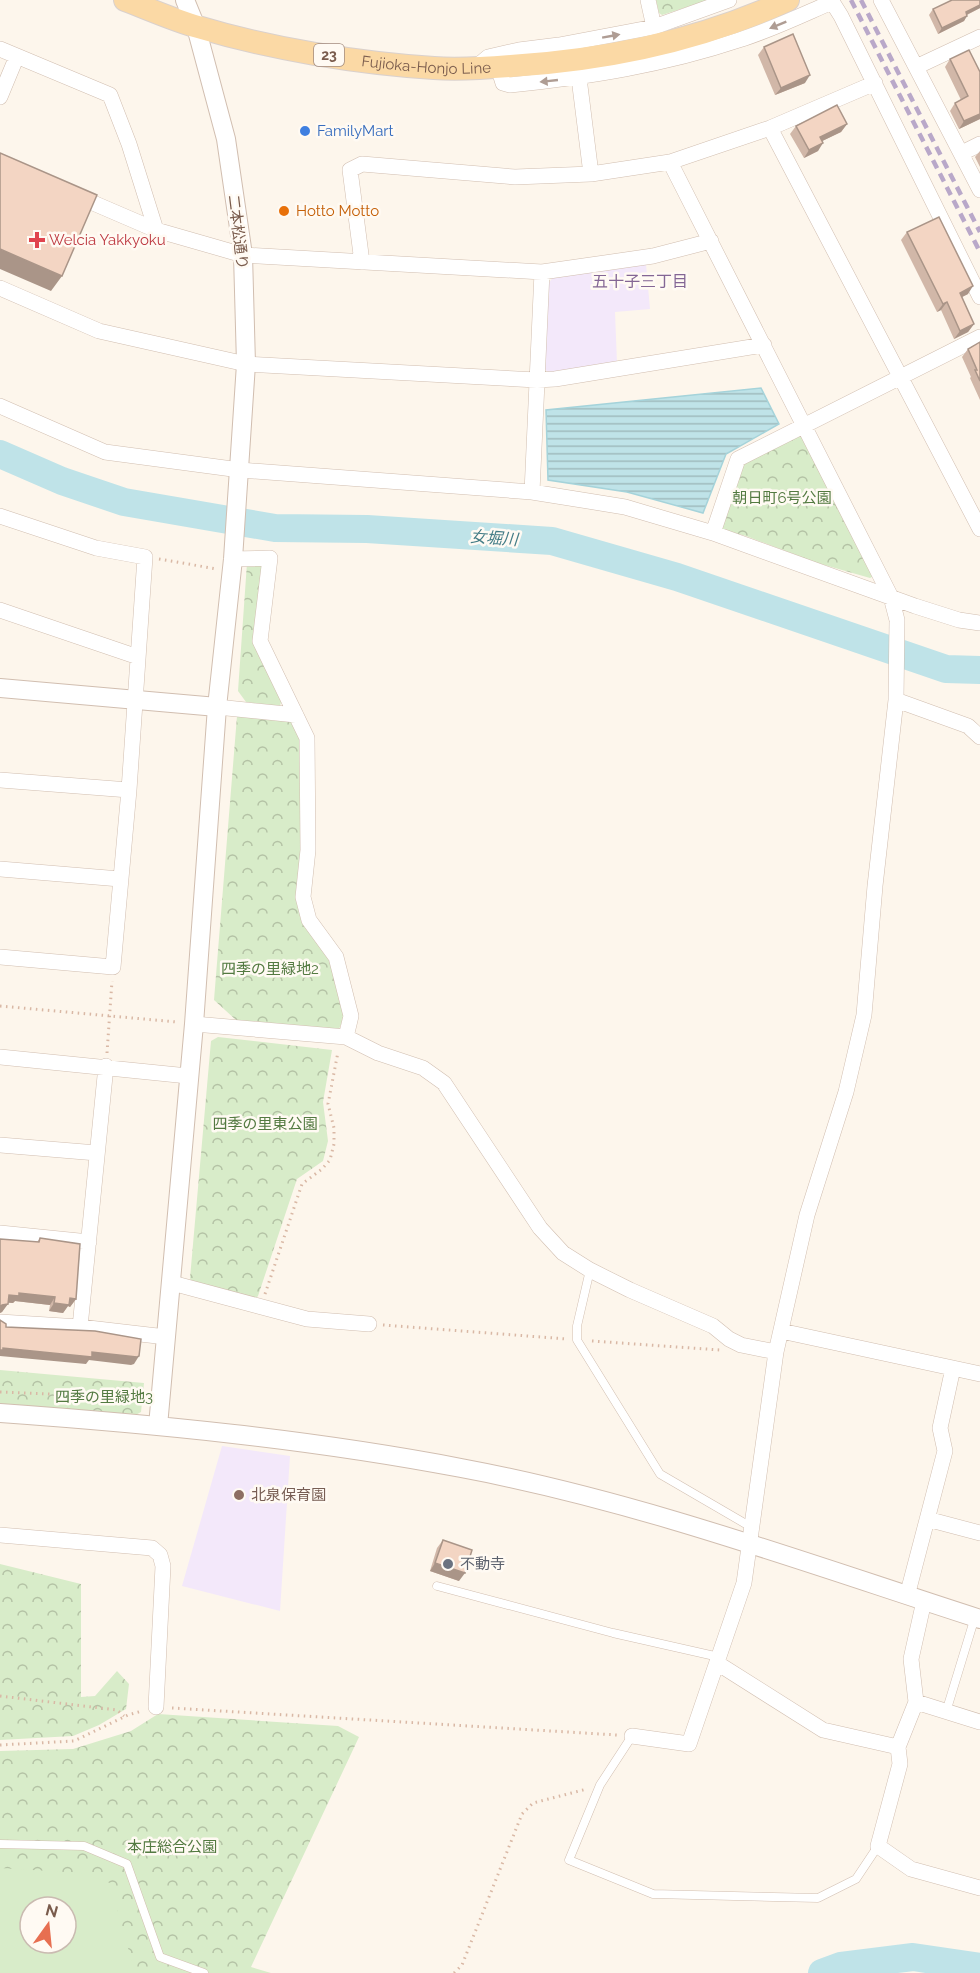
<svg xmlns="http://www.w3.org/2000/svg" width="980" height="1973" font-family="Raleway,'Noto Sans JP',sans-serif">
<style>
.education{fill:#f3e8fa}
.forest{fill:url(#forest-crowns);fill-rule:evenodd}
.pitch{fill:#d8ecc9;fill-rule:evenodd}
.water{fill:url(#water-rules);stroke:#a5d3da;stroke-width:1.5}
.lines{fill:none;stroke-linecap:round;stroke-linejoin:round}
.river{stroke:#bfe3e8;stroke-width:28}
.service-casing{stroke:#d1beb0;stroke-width:9}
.minor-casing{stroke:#d1beb0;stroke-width:16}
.tertiary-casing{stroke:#d1beb0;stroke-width:20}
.primary-casing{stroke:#dad1cd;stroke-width:24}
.path{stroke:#d9b8a5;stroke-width:3;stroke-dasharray:1.5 4.5;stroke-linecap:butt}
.service{stroke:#fff;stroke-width:8}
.minor{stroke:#fff;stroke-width:15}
.tertiary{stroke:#fff;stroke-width:18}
.primary{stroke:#fbd9a5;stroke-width:22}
.rail{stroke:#b9a8c9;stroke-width:4.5;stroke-dasharray:9 6;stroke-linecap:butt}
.wall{fill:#d1b7a8}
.shaded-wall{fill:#aa9588}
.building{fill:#f3d5c3;stroke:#aa9588;stroke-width:1.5}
.oneway{fill:#af9d94}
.shop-dot{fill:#3f7fe0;stroke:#fffaf3;stroke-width:2}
.food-dot{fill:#e8710a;stroke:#fffaf3;stroke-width:2}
.health-dot{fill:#e0444e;stroke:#fffaf3;stroke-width:2}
.education-dot{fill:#8d6e63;stroke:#fffaf3;stroke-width:2}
.worship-dot{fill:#6b7280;stroke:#fffaf3;stroke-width:2}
.labels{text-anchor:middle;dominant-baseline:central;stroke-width:5;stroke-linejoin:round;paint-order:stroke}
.shield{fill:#fffaf3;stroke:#a28b7f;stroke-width:1.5}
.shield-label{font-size:14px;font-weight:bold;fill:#7a5c4d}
.street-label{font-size:15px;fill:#7a5c4d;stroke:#fffaf3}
.shop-label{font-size:15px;fill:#366cbe;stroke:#fffaf3;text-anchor:start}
.food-label{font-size:15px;fill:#c56008;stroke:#fffaf3;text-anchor:start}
.health-label{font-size:15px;fill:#be3a42;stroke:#fffaf3;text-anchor:start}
.park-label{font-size:15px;fill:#537a41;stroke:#fffaf3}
.education-label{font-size:15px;fill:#785e54;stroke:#fffaf3;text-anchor:start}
.worship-label{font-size:15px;fill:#5b616d;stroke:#fffaf3;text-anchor:start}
.neighbourhood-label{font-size:16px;fill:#846695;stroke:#fffaf3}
.water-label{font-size:16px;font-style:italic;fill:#437c86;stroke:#fffaf3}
</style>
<defs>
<pattern id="forest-crowns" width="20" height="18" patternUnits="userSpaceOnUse" patternTransform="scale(1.5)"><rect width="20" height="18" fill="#d8ecc9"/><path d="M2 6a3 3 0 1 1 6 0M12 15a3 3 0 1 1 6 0" fill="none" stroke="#b4c2a5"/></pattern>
<pattern id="water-rules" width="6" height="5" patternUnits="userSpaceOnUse" patternTransform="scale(1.5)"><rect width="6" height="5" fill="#bfe3e8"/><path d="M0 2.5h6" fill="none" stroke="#a0bbbe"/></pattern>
</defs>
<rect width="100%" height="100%" fill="#fdf6ec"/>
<path class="education" d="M646 264 650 309 615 312 617 363 549 374 545 369 549 283 553 277Z
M222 1446 290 1456 280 1611 182 1586Z"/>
<path class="forest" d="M656 0H709L662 15 659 13Z
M796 435 806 438 874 576 870 578 814 562 746 536 723 530 722 526 742 462Z
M247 563H263L256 647 283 694 280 706 246 702 238 691Z
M237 716 292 721 301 737 303 858 297 893 330 959 345 1015 339 1029 236 1020 214 1000Z
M218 1037 332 1050 323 1102 328 1141 323 1161 297 1179 258 1296 253 1301 192 1284 190 1278 211 1041Z
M0 1370 144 1383 141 1412 132 1417 0 1405Z
M0 1564 81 1584V1697L95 1696 117 1671 129 1684 126 1709 99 1725 73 1736 0 1740Z
M158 1714 338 1726 359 1737 251 1967 271 1973H0V1751L73 1749 131 1731ZM30 1907H66V1943H30Z"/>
<path class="pitch" d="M0 1868 81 1873 110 1883 135 1973H0ZM30 1907H66V1943H30Z"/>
<path class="water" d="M761 388 779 424 726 454 703 513 627 492 548 480 546 410Z"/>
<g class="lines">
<path class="river" d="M0 454 62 481 124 502 275 528 367 529 552 541 677 577 946 669 980 670
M822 1973 841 1966 913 1957 980 1967"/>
<defs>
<path id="service" d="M590 1270 577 1326V1340L660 1474 751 1527
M437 1586 613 1633 719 1657
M946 1712 975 1617
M632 1736 600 1785 569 1860 653 1894 818 1898 856 1879 878 1846
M0 1844 84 1846 127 1864 160 1957 204 1973"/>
<path id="minor" d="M648 0 654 27
M831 0 841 16 980 297
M881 0 980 190
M0 49 110 95 129 144 156 230
M498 67 503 83 510 85C588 77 664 65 739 40 771 30 802 15 832 2
M916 67 980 37
M475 68 488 57 519 50 559 45 654 27 729 0
M579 78 591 174
M0 97 17 56
M770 128 980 529
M962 153 980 144
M77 196 156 230 243 255 542 272 653 256 711 241
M362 262 350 170 362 164 515 177 591 174 670 162 770 128 875 83
M0 288 99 331 246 364 537 380 555 379 764 345
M0 406 105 452 240 470 532 492 625 507 713 533 915 606 959 620 980 623
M532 492 542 272
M0 516 96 548 145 557 129 790 113 967 0 957
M713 533 738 459 980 337
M233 559 270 558 260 641 307 738 308 850 303 897 309 920 336 957 351 1016 346 1037
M0 610 138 657
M896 700 968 726 980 737
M217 707 296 715
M0 780 129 790
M0 869 120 879
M194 1024 346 1037 378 1053 423 1068 444 1083 540 1228 563 1253 590 1270 630 1290 713 1326 729 1339 741 1345 776 1352
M0 1057 188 1076
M0 1145 97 1153
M0 1233 89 1242
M172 1283 307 1319 369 1324
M0 1322 80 1327 166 1337
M80 1327 106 1066
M781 1331 980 1374
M927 1519 980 1533
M0 1535 152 1548 160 1555 163 1566 156 1707
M907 1596 945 1451 940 1428 953 1368
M717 1663 823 1730 898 1747 916 1702 980 1722
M916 1702 911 1659 924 1601
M632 1736 689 1744 744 1583 776 1352 807 1215 846 1092 864 1015 875 886 896 700 897 620 891 597 670 162
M898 1747 900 1764 878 1846 911 1869 980 1888"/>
<path id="tertiary" d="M0 688 217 707
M0 1413C154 1424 309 1439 461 1468 638 1501 809 1564 980 1619
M158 1426 194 1024 217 707 233 559 246 364 243 255 226 139 196 27 185 0"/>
<g id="primary">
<path id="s1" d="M125 0C149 9 173 20 198 27 271 49 357 63 434 68 460 70 486 68 511 66 606 60 702 40 788 0"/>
</g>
</defs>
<use href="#service" class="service-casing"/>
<use href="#minor" class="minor-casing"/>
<use href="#tertiary" class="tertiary-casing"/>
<use href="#primary" class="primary-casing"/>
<path class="path" d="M159 559 217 569
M0 1006 177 1022
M107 1053 112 981
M265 1294 302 1184 322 1169 330 1160 334 1144V1128L328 1104 338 1052
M383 1325 567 1339
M592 1341 720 1350
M0 1392 143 1398
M0 1696 117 1710 124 1716
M172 1708 617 1735
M0 1745 74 1741 128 1715 142 1711
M454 1973 462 1965 522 1814 533 1803 587 1789"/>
<use href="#service" class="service"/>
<use href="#minor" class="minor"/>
<use href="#tertiary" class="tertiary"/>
<use href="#primary" class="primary"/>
<path class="rail" d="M851 0 980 252
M861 0 980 232"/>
</g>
<path class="wall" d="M980 0V8L967 15 964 21 938 34 929 15 933 9Z
M764 47 805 83 775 95 758 55Z
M950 59 980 72V119L959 129 950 111 955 103 961 100 945 67Z
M847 124 841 132 822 141 818 151 804 158 790 134 796 126Z
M980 151V167L975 157Z
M907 232 968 294 962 297 974 324 968 332 954 339 941 310 937 312 901 240Z
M980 342V400L970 378 971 377 962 357 968 349Z
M40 1238 76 1299 70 1307 68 1306 63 1313 49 1311 50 1305 15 1301 13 1303H8L2 1312 0 1313V1239L37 1242Z
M443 1540 459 1581 430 1571 437 1548Z"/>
<path class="shaded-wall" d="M980 5V8L962 17 966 12Z
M967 16 964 21 938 34 942 28Z
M810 75 805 83 775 95 781 88Z
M980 114V119L959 129 964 121Z
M847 124 841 132 814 145 820 137Z
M823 143 818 151 804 158 809 150Z
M0 249 62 276 51 291 0 269Z
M973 286 968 294 954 301 960 293Z
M947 302 941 310 937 312 943 304Z
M974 324 968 332 954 339 960 331Z
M19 1293 55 1297 50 1305 15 1301 13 1303 3 1302 9 1295Z
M70 1298 76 1299 70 1307 68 1306 63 1313 49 1311 54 1303Z
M8 1304 2 1312 0 1313V1307L2 1305Z
M3 1348 92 1352 139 1356 134 1364 131 1365 89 1360 86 1364 0 1356V1350Z
M435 1563 465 1573 459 1581 430 1571Z"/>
<path class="building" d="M952 0H980V5L966 12 967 16 942 28 933 9Z
M793 34 810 75 781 88 764 47Z
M969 50 980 72V114L964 121 955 103 968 96 950 59Z
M837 105 847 124 820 137 823 143 809 150 796 126Z
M0 153 97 195 62 276 0 249Z
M939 217 973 286 960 293 974 324 960 331 947 302 943 304 907 232Z
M980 342V381L975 370H977L968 349Z
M40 1238 80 1244 76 1299 70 1298 69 1305 54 1303 55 1297 19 1293V1296L9 1295 8 1304 2 1305 0 1307V1239L39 1242Z
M0 1320 6 1324V1327L95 1331 141 1339 139 1356 137 1357 92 1352V1357L3 1348V1350H0Z
M443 1540 472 1550 465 1573 435 1563Z"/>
<defs><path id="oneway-solid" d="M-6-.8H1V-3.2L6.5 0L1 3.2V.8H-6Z" transform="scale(1.5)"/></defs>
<g class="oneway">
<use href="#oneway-solid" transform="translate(778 25) rotate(158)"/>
<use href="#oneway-solid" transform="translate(611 36) rotate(-10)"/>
<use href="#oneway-solid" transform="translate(549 81) rotate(174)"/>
</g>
<circle class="shop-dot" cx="305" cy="131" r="6"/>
<circle class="food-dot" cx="284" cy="211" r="6"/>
<path class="health-dot" d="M34 231h6v6h6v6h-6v6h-6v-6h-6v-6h6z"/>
<circle class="education-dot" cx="239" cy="1495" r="6"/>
<circle class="worship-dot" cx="448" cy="1564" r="6"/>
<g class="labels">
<rect class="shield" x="314" y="44" width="30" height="22" rx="4.5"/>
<g class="shield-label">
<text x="329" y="55">23</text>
</g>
<g class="street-label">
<text stroke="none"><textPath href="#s1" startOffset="310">Fujioka-Honjo Line</textPath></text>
<text transform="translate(238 232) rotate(83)">二本松通り</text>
</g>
<g class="shop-label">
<text x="317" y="131">FamilyMart</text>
</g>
<g class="food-label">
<text x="296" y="211">Hotto Motto</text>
</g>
<g class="health-label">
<text x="49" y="240">Welcia Yakkyoku</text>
</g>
<g class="park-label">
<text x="782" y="498">朝日町6号公園</text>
<text x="270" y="969">四季の里緑地2</text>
<text x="265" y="1124">四季の里東公園</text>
<text x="104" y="1397">四季の里緑地3</text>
<text x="172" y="1847">本庄総合公園</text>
</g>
<g class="education-label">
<text x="251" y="1495">北泉保育園</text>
</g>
<g class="worship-label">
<text x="460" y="1564">不動寺</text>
</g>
<g class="neighbourhood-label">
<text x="640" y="281">五十子三丁目</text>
</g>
<g class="water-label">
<text transform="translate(494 538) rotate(4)">女堀川</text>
</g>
</g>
<g transform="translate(48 1925) rotate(15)"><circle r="28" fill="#fffaf3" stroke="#cabbb1" stroke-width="1.5"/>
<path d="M0-4.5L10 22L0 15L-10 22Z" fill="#e76f51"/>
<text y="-9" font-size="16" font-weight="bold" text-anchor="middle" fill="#7a5c4d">N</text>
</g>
</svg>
